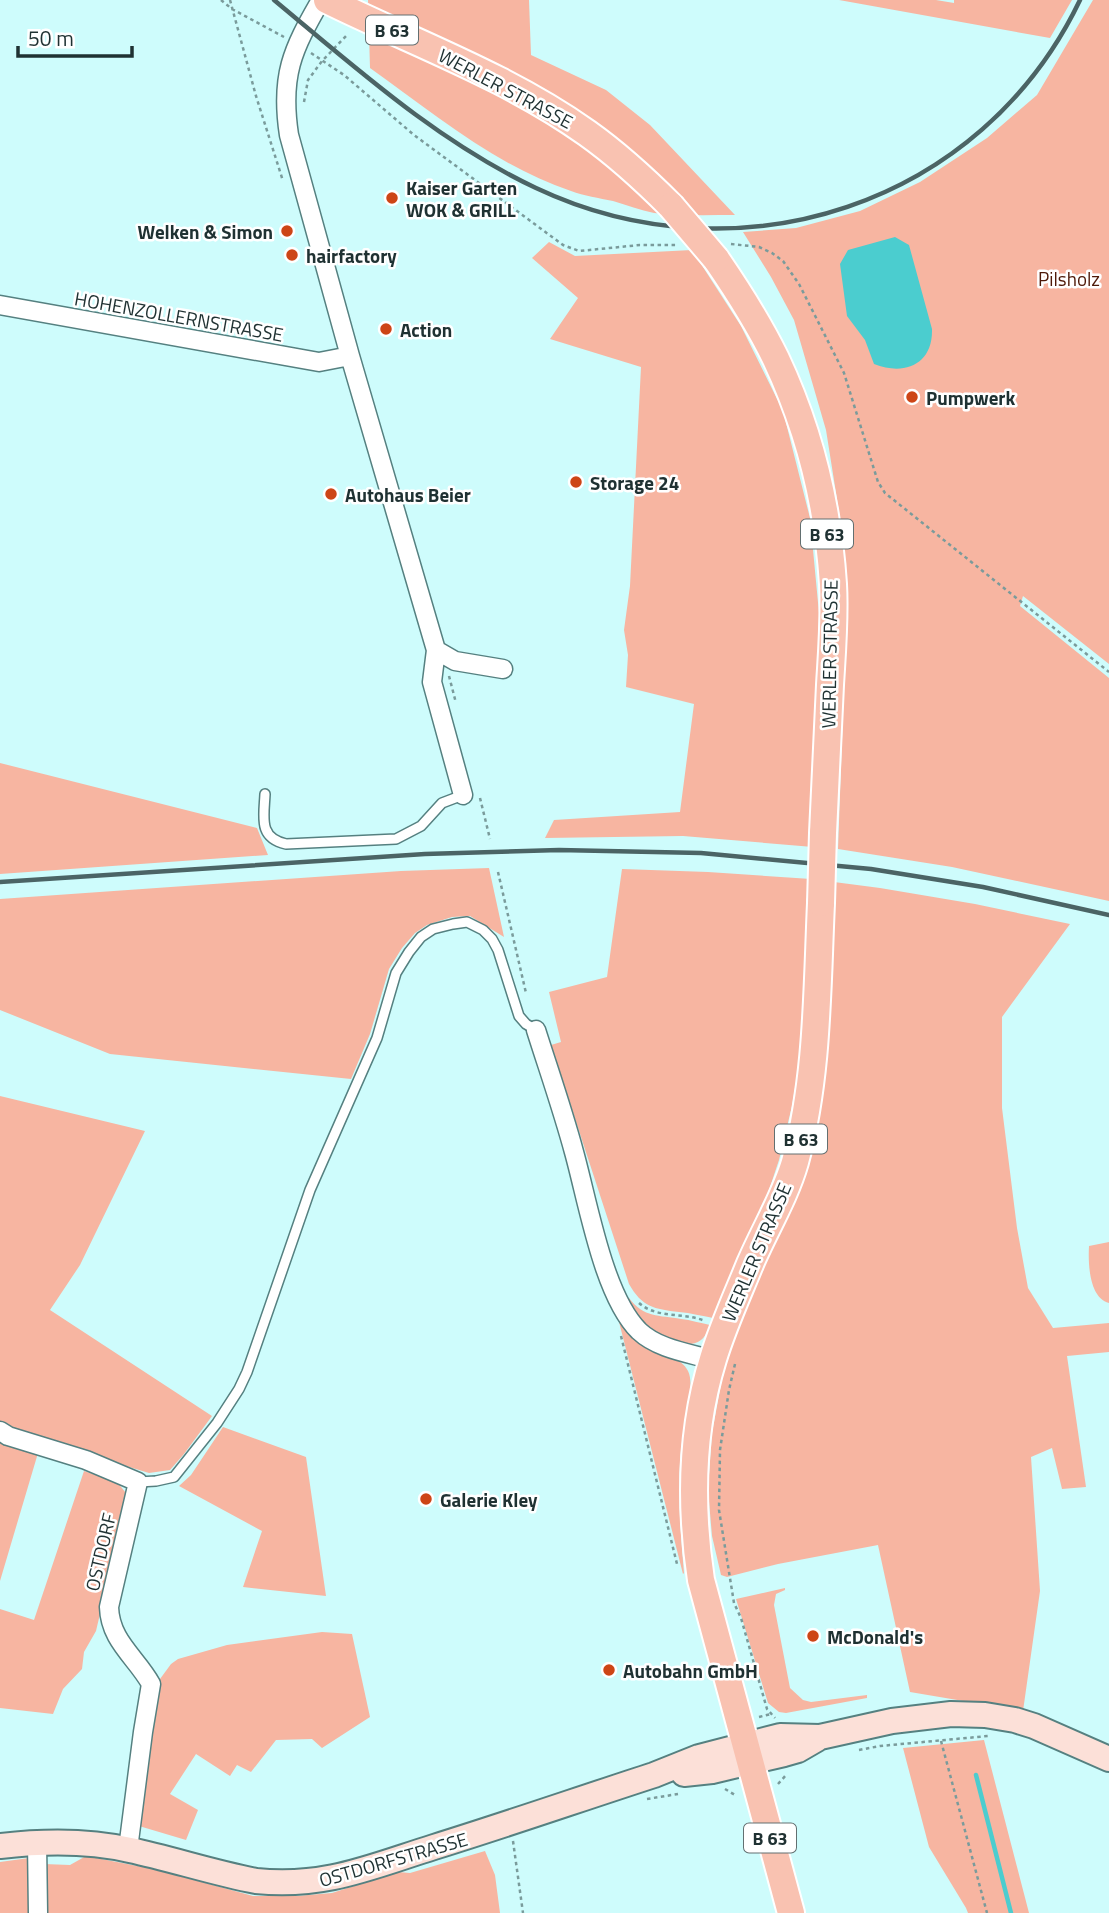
<svg xmlns="http://www.w3.org/2000/svg" width="1109" height="1913" font-family="'Titillium Web',sans-serif">
<style>
.green{fill:#f7b5a1}
.water{fill:#4bcdcf}
.lines{fill:none;stroke-linecap:round;stroke-linejoin:round}
.stream{stroke:#4bcdcf;stroke-width:4.5}
.lane-casing{stroke:#558080;stroke-width:12}
.street-casing{stroke:#558080;stroke-width:21}
.secondary-casing{stroke:#558080;stroke-width:28}
.primary-casing{stroke:#fff;stroke-width:30}
.path{stroke:#7a9b9b;stroke-width:2.5;stroke-dasharray:3.5 3.5;stroke-linecap:butt}
.lane{stroke:#fff;stroke-width:9}
.street{stroke:#fff;stroke-width:18}
.secondary{stroke:#fce0d8;stroke-width:24}
.primary{stroke:#f9c2b1;stroke-width:26}
.rail{stroke:#4b6465;stroke-width:4.5}
.primary-bridge-casing{stroke:#fff;stroke-width:30;stroke-linecap:butt}
.primary-bridge{stroke:#f9c2b1;stroke-width:26}
.poi-dot{fill:#cd4516;stroke:#fff;stroke-width:2.5}
.labels{text-anchor:middle;dominant-baseline:central;stroke-width:5;stroke-linejoin:round;paint-order:stroke}
.shield{fill:#fff;stroke:#626f70;stroke-width:2}
.shield-label{font-size:18px;font-weight:bold;fill:#1f3132}
.street-label{font-size:19px;fill:#1f3132;stroke:#fff}
.poi-label{font-size:19px;font-weight:bold;fill:#1f3132;stroke:#fff;text-anchor:start}
.park-label{font-size:19px;fill:#4e1908;stroke:#fff}
</style>
<rect width="100%" height="100%" fill="#cefcfc"/>
<path class="green" d="M368 0H529L531 55 606 90 650 125 735 215C708 215 681 216 654 213 640 210 627 205 613 201 599 198 584 196 571 191 496 166 433 113 370 68Z
M839 0H936L954 3V0H1072L1050 38Z
M1093 0H1109V664L1023 596 1020 606 1109 678V901L952 867 838 849 847 604 840 518 826 430 794 320 771 277 743 232 796 228 860 211 920 182 987 138 1037 95Z
M549 242 575 256 692 250 741 326 783 411 810 518 819 613 813 847 683 836 545 838 554 820 680 812 694 704 626 687 628 655 624 630 630 586 641 367 550 339 578 298 532 258Z
M0 763 257 828 268 855 0 874Z
M489 868 504 937 470 916 452 917 427 925 415 933 402 948 389 969 370 1034 351 1079 110 1054 0 1010V899L401 871Z
M622 869 708 872 811 879 880 888 975 904 1070 924 1002 1017V1108L1017 1228 1028 1288 1053 1328 1109 1323V1352L1067 1356 1086 1487 1062 1489 1052 1448 1031 1457 1040 1591 1023 1711 910 1692 878 1545 778 1564 727 1577 721 1575 712 1536 708 1490 712 1433 722 1379 738 1322 802 1171 808 896 800 1057 792 1106 779 1160 752 1241 713 1318C702 1316 691 1313 679 1312 654 1309 642 1307 629 1284L551 1045 561 1042 549 992 607 977Z
M0 1096 145 1131 80 1265 50 1310 212 1416 184 1454 170 1470 149 1473 11 1431 0 1425Z
M1109 1242V1303C1089 1298 1088 1263 1089 1246Z
M629 1298C644 1318 659 1315 681 1319 691 1320 700 1323 710 1325 708 1330 706 1336 701 1340 685 1352 657 1336 644 1324 637 1318 632 1309 628 1301Z
M618 1318C628 1331 637 1342 652 1350 665 1357 681 1357 688 1371 695 1384 685 1419 683 1434 676 1481 680 1526 684 1573L683 1574Z
M223 1427 306 1457 326 1596 243 1587 262 1531 179 1486 191 1475Z
M0 1441 38 1453 0 1581Z
M84 1471 117 1482 126 1493 121 1524 96 1631 84 1652 82 1669 63 1689 53 1714 0 1708V1609L34 1620Z
M785 1588V1590L776 1594 774 1605 790 1688 803 1700 811 1702 867 1695V1698L786 1713 779 1712 768 1703 736 1599Z
M322 1632 352 1634 370 1717 322 1748 312 1739 276 1740 251 1772 237 1765 230 1776 196 1754 170 1794 198 1810 186 1840 139 1826 140 1799 160 1679 171 1664 178 1659 227 1645Z
M984 1740 1029 1913H968L966 1908 929 1847 903 1748Z
M485 1851 495 1875 500 1913H44V1864L70 1865 86 1856 158 1870 253 1896H296L332 1893 398 1872 410 1873Z
M29 1858 30 1913H0V1862Z"/>
<path class="water" d="M895 237 909 245 932 329C933 365 904 376 874 364L865 340 847 316 840 264 848 250Z"/>
<g class="lines">
<path class="stream" d="M976 1775 1011 1913"/>
<defs>
<path id="lane" d="M265 794C264 817 258 838 286 844L396 839 421 826 442 803 463 795
M138 1482 156 1481 174 1477 217 1423 239 1389 247 1372 310 1190 377 1038 396 973 409 952 421 937 433 929 453 924 467 922 483 930 492 939 498 950 519 1016 526 1024 536 1030"/>
<path id="street" d="M321 0C292 50 280 76 289 135L350 356 436 650 432 682 463 795
M0 305 319 362 350 356
M436 650 455 661 503 669
M536 1030C549 1071 563 1111 574 1152 588 1202 603 1295 639 1331 658 1349 689 1353 713 1360
M0 1431 8 1436 86 1460 138 1482 109 1607C110 1641 136 1657 151 1684L143 1732 128 1849
M37 1842 38 1913"/>
<path id="secondary" d="M684 1774 712 1771 784 1754 798 1750 817 1739
M0 1846C43 1841 87 1840 130 1850 172 1859 214 1873 256 1881 325 1888 370 1867 434 1847 508 1824 580 1799 654 1775L699 1757 780 1736 820 1737 892 1721 951 1714 985 1715 1015 1720 1034 1726 1109 1759"/>
<path id="primary" d="M327 0C414 43 507 76 587 133 618 155 645 180 671 206
M716 259C738 291 759 324 776 359 809 429 828 507 833 584 835 617 832 651 830 685 828 734 825 784 823 833
M791 1913 701 1580C690 1507 691 1430 713 1359 723 1326 737 1296 750 1264 764 1231 785 1197 795 1162 818 1077 817 990 821 903"/>
</defs>
<use href="#lane" class="lane-casing"/>
<use href="#street" class="street-casing"/>
<use href="#secondary" class="secondary-casing"/>
<use href="#primary" class="primary-casing"/>
<path class="path" d="M221 0 232 9 284 37
M230 0 256 96 283 181
M311 53 344 75 414 135 563 245 579 251 640 245H676
M304 102 308 80 322 61 348 34
M731 244 759 247 772 253 783 261 799 284 844 373 878 482 885 493 1109 672
M449 676 456 703
M480 798 490 839
M498 872 526 993
M639 1303C657 1319 684 1312 705 1321
M621 1336 677 1564
M735 1364 729 1390 720 1450 719 1510 734 1603 741 1618 767 1709 775 1718
M759 1717 771 1714
M941 1741 987 1913
M859 1750 880 1746 988 1736
M778 1784 787 1774
M725 1789 735 1795H737
M647 1799 678 1794
M513 1841 523 1913"/>
<use href="#lane" class="lane"/>
<use href="#street" class="street"/>
<use href="#secondary" class="secondary"/>
<use href="#primary" class="primary"/>
<path class="rail" d="M274 0C356 68 438 142 536 188 739 284 982 205 1080 0
M0 882 425 854 559 850 701 853 871 869 983 887 1109 915"/>
<defs>
<path id="primary-bridge" d="M671 206 716 259
M821 903 823 833"/>
</defs>
<use href="#primary-bridge" class="primary-bridge-casing"/>
<use href="#primary-bridge" class="primary-bridge"/>
</g>
<g class="poi-dot">
<circle cx="392" cy="198" r="7"/>
<circle cx="287" cy="231" r="7"/>
<circle cx="292" cy="255" r="7"/>
<circle cx="386" cy="329" r="7"/>
<circle cx="912" cy="397" r="7"/>
<circle cx="576" cy="482" r="7"/>
<circle cx="331" cy="494" r="7"/>
<circle cx="426" cy="1499" r="7"/>
<circle cx="813" cy="1636" r="7"/>
<circle cx="609" cy="1670" r="7"/>
</g>
<g class="labels">
<g class="shield">
<rect x="366" y="15.5" width="52" height="29" rx="5"/>
<rect x="801" y="519.5" width="52" height="29" rx="5"/>
<rect x="775" y="1124.5" width="52" height="29" rx="5"/>
<rect x="744" y="1823.5" width="52" height="29" rx="5"/>
</g>
<g class="shield-label">
<text x="392" y="30">B 63</text>
<text x="827" y="534">B 63</text>
<text x="801" y="1139">B 63</text>
<text x="770" y="1838">B 63</text>
</g>
<g class="street-label">
<text transform="translate(506 88) rotate(28)">WERLER STRASSE</text>
<text transform="translate(179 316) rotate(10)">HOHENZOLLERNSTRASSE</text>
<text transform="translate(829 654) rotate(-89)">WERLER STRASSE</text>
<text transform="translate(756 1252) rotate(-67)">WERLER STRASSE</text>
<text transform="translate(100 1552) rotate(-77)">OSTDORF</text>
<text transform="translate(393 1859) rotate(-16)">OSTDORFSTRASSE</text>
</g>
<g class="poi-label">
<text x="406" y="187">Kaiser Garten<tspan x="406" dy="22">WOK &amp; GRILL</tspan></text>
<text x="273" y="231" text-anchor="end">Welken &amp; Simon</text>
<text x="306" y="255">hairfactory</text>
<text x="400" y="329">Action</text>
<text x="926" y="397">Pumpwerk</text>
<text x="590" y="482">Storage 24</text>
<text x="345" y="494">Autohaus Beier</text>
<text x="440" y="1499">Galerie Kley</text>
<text x="827" y="1636">McDonald's</text>
<text x="623" y="1670">Autobahn GmbH</text>
</g>
<g class="park-label">
<text x="1069" y="278">Pilsholz</text>
</g>
</g>
<path d="M18 46v10h114v-10" fill="none" stroke="#1f3132" stroke-width="3.5"/>
<text x="28" y="46" font-size="21" fill="#1f3132" stroke="#ffffff" stroke-width="5" paint-order="stroke">50 m</text>
</svg>
